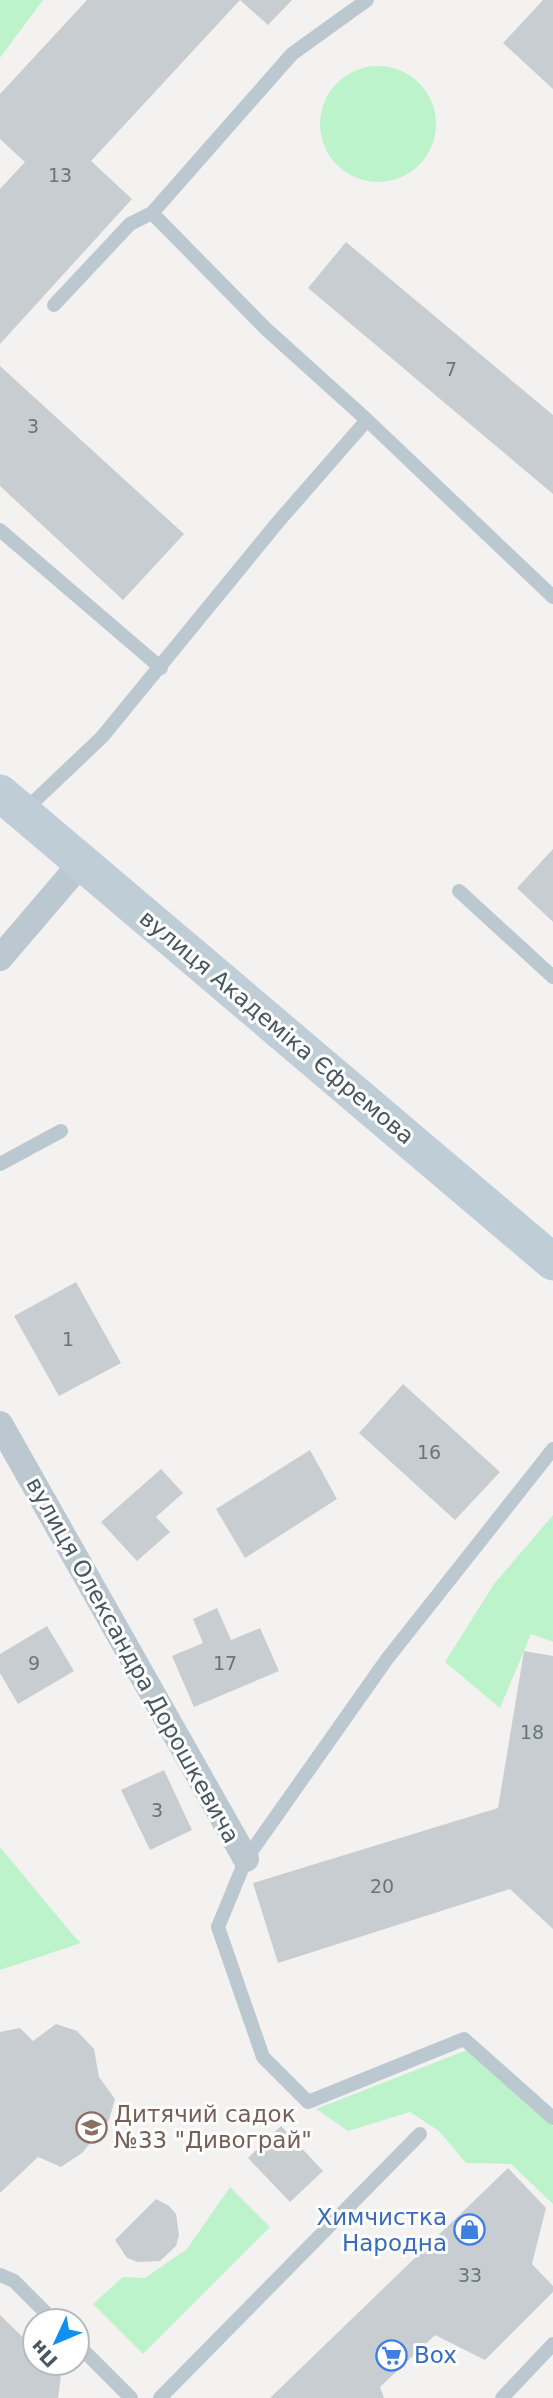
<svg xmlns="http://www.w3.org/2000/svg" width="553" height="2398" font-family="'DejaVu Sans',sans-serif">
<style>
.green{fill:#bdf3cb}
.building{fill:#c8cdd1}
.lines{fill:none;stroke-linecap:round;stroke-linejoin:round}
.service{stroke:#bbc8cf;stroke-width:14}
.minor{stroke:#bbc8cf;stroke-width:26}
.secondary{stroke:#becdd6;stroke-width:37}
.labels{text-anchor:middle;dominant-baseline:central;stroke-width:6;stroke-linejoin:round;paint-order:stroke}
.number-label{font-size:19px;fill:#67757c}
.street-label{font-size:23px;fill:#475860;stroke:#fff}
.education-label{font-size:23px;fill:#785e54;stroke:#fff;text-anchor:start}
.shop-label{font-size:23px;fill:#366cbe;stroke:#fff;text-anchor:end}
</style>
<rect width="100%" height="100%" fill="#f4f1f1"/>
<path class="green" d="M0 0H43L0 58Z
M320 124a58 58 0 1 1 116 0a58 58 0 1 1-116 0Z
M553 1515V1642L531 1634 500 1708 445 1662 494 1584Z
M0 1847 73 1935 81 1943 0 1970Z
M467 2050 553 2126V2204L511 2164 466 2163 439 2131 410 2112 348 2131 316 2109Z
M230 2187 270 2227 143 2354 93 2304 123 2277 145 2278 187 2249Z"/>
<path class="building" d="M87 0H240L91 161 132 199 0 344V189L25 162 0 139V94Z
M240 0H292L268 25Z
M543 0H553V89L503 43Z
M346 242 553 415V494L308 288Z
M0 366 184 534 123 600 0 486Z
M553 849V922L517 888Z
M76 1282 121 1363 59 1396 14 1316Z
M403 1384 500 1472 455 1520 359 1433Z
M310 1450 337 1499 245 1558 216 1509Z
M161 1469 183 1493 156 1517 170 1532 137 1561 101 1522Z
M217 1608 231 1640 260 1628 279 1671 194 1707 172 1656 203 1643 193 1619Z
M47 1626 74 1671 18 1704 0 1673V1654Z
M524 1651 553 1656V1929L510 1889 278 1963 253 1883 498 1808Z
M164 1770 192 1830 150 1850 121 1790Z
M56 2024 77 2031 94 2049 99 2077 115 2099 109 2120 82 2153 61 2167 38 2157 0 2193V2032L20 2028 33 2041Z
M281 2126 323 2171 290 2202 248 2158Z
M508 2168 546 2208 532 2264 553 2286V2292L485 2360 435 2335 380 2387 384 2398H270Z
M156 2199 169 2206 176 2214 179 2235 176 2246 160 2261 138 2262 127 2258 115 2240Z
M0 2315 35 2349V2363H49L61 2375 58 2398H0Z"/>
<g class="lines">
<path class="service" d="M367 0 292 54 152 213 265 328 367 420
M54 305 130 224 152 213
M0 530 161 668
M24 811 102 737 278 522 367 420 553 597
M459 891 553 977
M0 1164 61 1131
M553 1449 387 1659 246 1859 218 1927 263 2057 308 2102 464 2039 553 2118
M0 2275 14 2281 54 2321
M77 2344 131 2398
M160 2398 420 2134
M502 2398 553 2344"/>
<path class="minor" d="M0 958 82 862
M0 1424 246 1859"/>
<path class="secondary" d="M0 793 553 1262"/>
</g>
<defs>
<symbol id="school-ring" viewBox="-11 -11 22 22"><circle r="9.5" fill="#fff" stroke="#8d6e63" stroke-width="1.5"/><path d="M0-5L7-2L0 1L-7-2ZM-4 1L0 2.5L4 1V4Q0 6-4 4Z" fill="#8d6e63"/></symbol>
<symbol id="shop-ring" viewBox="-11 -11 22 22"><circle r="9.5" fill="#fff" stroke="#3f7fe0" stroke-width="1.5"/><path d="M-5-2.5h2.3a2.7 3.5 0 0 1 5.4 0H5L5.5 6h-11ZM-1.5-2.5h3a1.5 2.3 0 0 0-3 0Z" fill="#3f7fe0"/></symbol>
<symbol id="supermarket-ring" viewBox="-11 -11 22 22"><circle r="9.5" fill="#fff" stroke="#3f7fe0" stroke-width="1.5"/><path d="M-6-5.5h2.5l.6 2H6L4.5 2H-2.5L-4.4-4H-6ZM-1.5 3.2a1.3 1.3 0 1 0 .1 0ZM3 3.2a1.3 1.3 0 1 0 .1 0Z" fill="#3f7fe0"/></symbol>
</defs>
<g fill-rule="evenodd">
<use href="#school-ring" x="74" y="2110" width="35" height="35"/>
<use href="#shop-ring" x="452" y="2212" width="35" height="35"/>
<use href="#supermarket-ring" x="374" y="2338" width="35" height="35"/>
</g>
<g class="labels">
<g class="number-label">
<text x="60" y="175">13</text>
<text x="451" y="369">7</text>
<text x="33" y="426">3</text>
<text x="68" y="1339">1</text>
<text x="429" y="1452">16</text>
<text x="34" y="1663">9</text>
<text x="225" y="1663">17</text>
<text x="532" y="1732">18</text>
<text x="157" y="1810">3</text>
<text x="382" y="1886">20</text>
<text x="470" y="2275">33</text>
</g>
<g class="street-label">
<text transform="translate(277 1027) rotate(40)">вулиця Академіка Єфремова</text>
<text transform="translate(133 1660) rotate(61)">вулиця Олександра Дорошкевича</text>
</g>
<g class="education-label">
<text x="114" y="2114">Дитячий садок<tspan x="114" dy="26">№33 "Дивограй"</tspan></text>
</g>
<g class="shop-label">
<text x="447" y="2217">Химчистка<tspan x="447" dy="26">Народна</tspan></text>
<text x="414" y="2355" text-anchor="start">Box</text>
</g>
</g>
<g transform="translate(56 2342) rotate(226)"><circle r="33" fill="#ffffff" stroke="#b5bcbf" stroke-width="2"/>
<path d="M0-5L12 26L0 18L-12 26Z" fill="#0c90f3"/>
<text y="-10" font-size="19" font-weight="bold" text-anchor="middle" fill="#475860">Пн</text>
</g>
</svg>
